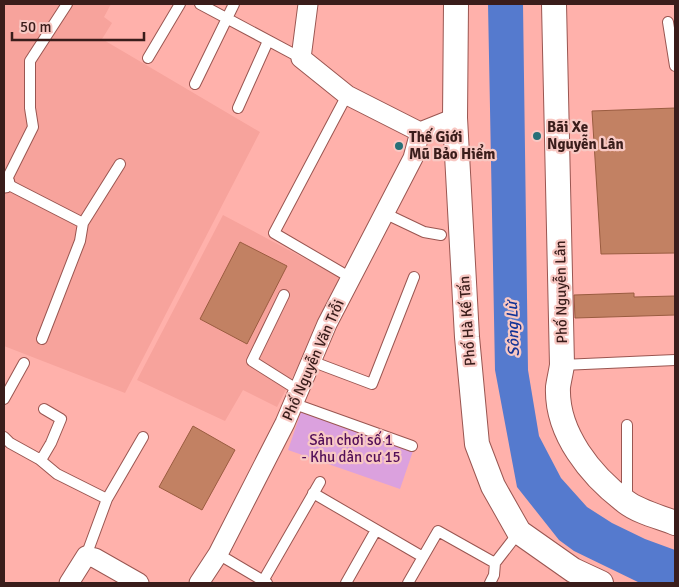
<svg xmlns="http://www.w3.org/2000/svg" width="679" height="587" font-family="Signika,sans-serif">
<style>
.built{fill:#f7a39c}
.green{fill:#dba1de}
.water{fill:#557ace}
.building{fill:#c28163;stroke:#9a5c40}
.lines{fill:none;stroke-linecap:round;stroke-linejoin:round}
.service-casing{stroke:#9a5651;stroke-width:12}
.minor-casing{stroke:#9a5651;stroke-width:21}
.tertiary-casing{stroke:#9a5651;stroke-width:26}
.service{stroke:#fff;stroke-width:10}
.minor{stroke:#fff;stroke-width:19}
.tertiary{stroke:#fff;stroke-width:24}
.poi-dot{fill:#267078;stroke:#f8c8c3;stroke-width:2}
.labels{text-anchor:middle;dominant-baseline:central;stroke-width:4.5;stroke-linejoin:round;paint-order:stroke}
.poi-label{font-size:15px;font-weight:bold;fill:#3a1d1b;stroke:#f8c8c3;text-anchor:start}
.street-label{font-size:15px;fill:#3a1d1b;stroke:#f8c8c3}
.park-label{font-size:15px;fill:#530f58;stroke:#f8c8c3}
.water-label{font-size:16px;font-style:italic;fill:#133497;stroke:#f8c8c3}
</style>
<rect width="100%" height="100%" fill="#ffb1ab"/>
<path class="built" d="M4 4H111L104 17 112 23 102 39 260 132 125 393 4 346Z
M223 215 343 279 277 407 243 390 225 421 137 380Z"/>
<path class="green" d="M302 409 414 448 400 489 288 450Z"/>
<path class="water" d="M488 4H523L528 370 539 436 561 478 587 507 612 523 645 539 675 550V583H640L574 551 559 540 517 487 495 370Z"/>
<path class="building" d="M675 108V253L601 254 592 111Z
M240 242 287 266 247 344 200 319Z
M634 293V297L675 296V315L575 318 574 295Z
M193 426 235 450 202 510 159 487Z"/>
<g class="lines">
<defs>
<path id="service" d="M200 4 301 58
M668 22 675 66
M148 58 180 4
M195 84 234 4
M347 95 274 233 351 278
M238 108 268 41
M384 213 424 232 441 235
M83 223 120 164
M284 295 252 361 298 390
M42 339 80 241 83 223 5 183 33 127 30 108V61L67 4
M311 361 372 384 414 277
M562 365 675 360
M4 399 24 363
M292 403 412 446
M4 437 10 443 39 459 57 474 107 499 86 556
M41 460 51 443 61 419 44 409
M313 493 423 557
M107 499 143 437
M627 500V425
M218 554 267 583
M263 581 320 482
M346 583 376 530
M408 583 438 531 495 563
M490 583 494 575 495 563 519 532"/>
<path id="minor" d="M308 4 301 58 347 95 420 132 455 118
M4 182 5 183
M69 583 86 556 95 558 139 583
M199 583 218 554 285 423 327 324 413 158 420 132"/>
<path id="tertiary" d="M456 4 455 118 467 337 477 444 493 486 519 532 573 570 601 583
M554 4 562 365C561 372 559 380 558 387 556 433 591 476 626 502 639 512 660 517 675 523"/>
</defs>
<use href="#service" class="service-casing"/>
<use href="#minor" class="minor-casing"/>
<use href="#tertiary" class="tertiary-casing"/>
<use href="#service" class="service"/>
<use href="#minor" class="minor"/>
<use href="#tertiary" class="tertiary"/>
</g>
<g class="poi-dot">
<circle cx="537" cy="136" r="5"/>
<circle cx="399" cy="146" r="5"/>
</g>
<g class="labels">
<g class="poi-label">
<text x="547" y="127">Bãi Xe<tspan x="547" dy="17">Nguyễn Lân</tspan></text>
<text x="409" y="137">Thế Giới<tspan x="409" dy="17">Mũ Bảo Hiểm</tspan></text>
</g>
<g class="street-label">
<text transform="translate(561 292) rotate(-91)">Phố Nguyễn Lân</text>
<text transform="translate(467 321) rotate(-94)">Phố Hà Kế Tấn</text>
<text transform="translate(313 360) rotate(-66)">Phố Nguyễn Văn Trỗi</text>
</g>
<g class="park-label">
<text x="351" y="440">Sân chơi số 1<tspan x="351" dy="17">- Khu dân cư 15</tspan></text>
</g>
<g class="water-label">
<text transform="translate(513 329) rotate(-92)">Sông Lừ</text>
</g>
</g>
<rect width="679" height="587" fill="none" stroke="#3a1d1b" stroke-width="10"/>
<path d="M12 32v8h132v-8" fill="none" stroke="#3a1d1b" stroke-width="2.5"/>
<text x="20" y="32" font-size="15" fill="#3a1d1b" stroke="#f8c8c3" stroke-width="4" paint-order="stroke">50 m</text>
</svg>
